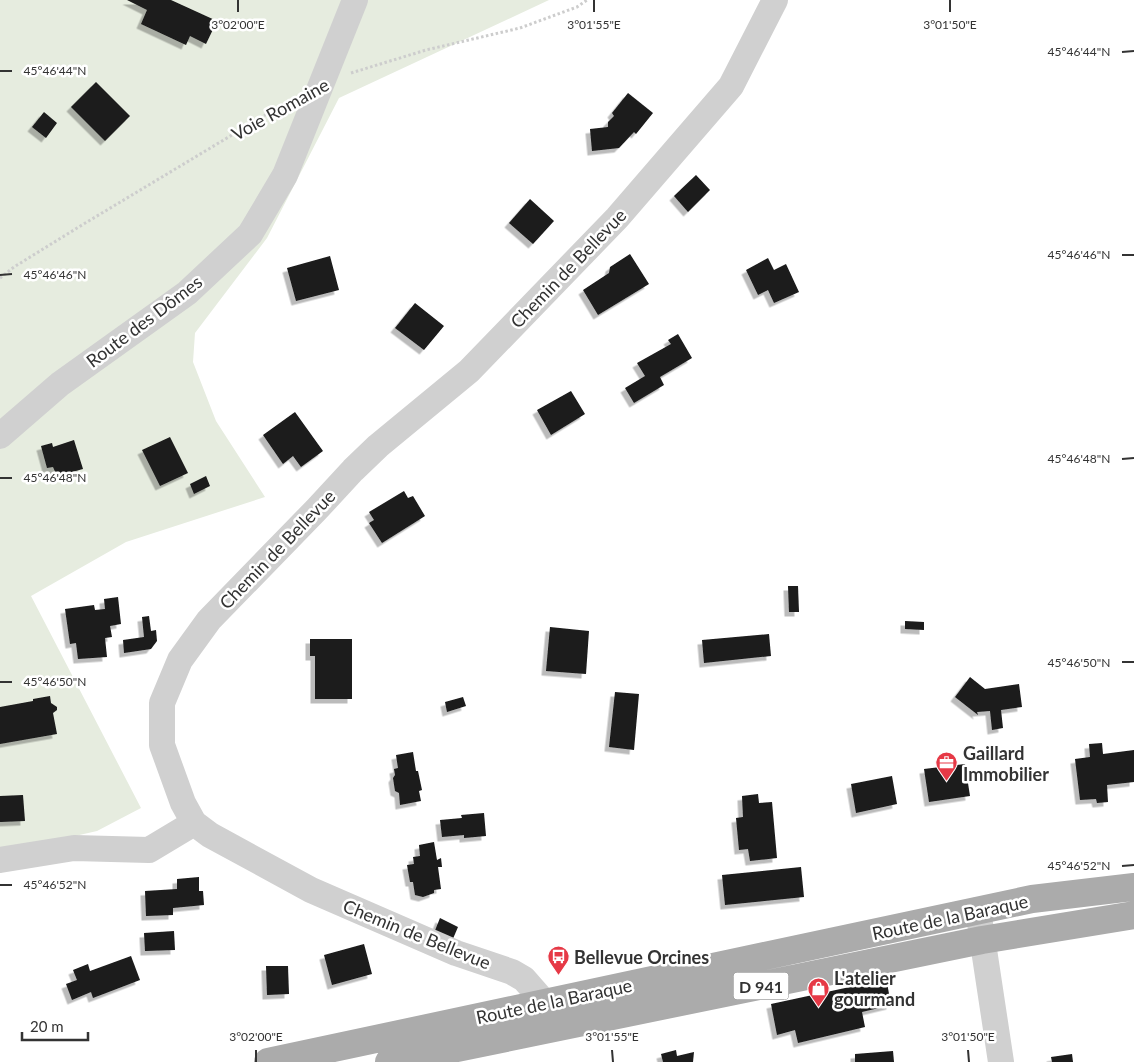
<svg xmlns="http://www.w3.org/2000/svg" width="1134" height="1062" font-family="Lato,sans-serif">
<style>
.green{fill:#e6ecdf}
.building{fill:#1a1a1a;filter:url(#shadow)}
.lines{fill:none;stroke-linecap:round;stroke-linejoin:round}
.path{stroke:#cdcdcd;stroke-width:3;stroke-dasharray:2.5 2.5;stroke-linecap:butt}
.minor{stroke:#d0d0d0;stroke-width:26}
.major{stroke:#ababab;stroke-width:28}
.ticks{fill:none;stroke:#333;stroke-width:2}
.labels{text-anchor:middle;dominant-baseline:central;stroke-width:5;stroke-linejoin:round;paint-order:stroke}
.shield{fill:#fff;stroke:#707070;stroke-width:1}
.shield-label{font-size:16px;font-weight:bold;fill:#333}
.street-label{font-size:18px;fill:#333;stroke:#fff}
.poi-label{font-size:18px;font-weight:bold;fill:#333;stroke:#fff;text-anchor:start}
.ticks-label{font-size:12px;text-anchor:middle;fill:#333;stroke:#fff;stroke-width:5;stroke-linejoin:round;paint-order:stroke}
</style>
<defs>
<filter id="shadow"><feDropShadow dx="-4.5" dy="4.5" stdDeviation="0" flood-color="#0004"/></filter>
</defs>
<rect width="100%" height="100%" fill="#fff"/>
<path class="green" d="M0 0H549L339 98 267 238 195 333 193 362 216 421 265 497 126 542 31 596 141 808 97 831 0 853Z"/>
<path class="building" d="M127 0H171L217 21 206 44 190 36 186 45 141 24 147 10Z
M96 82 130 116 105 141 71 107Z
M628 93 653 113 636 134 634 132 619 148 592 151 590 129 608 127V122L614 116 612 113Z
M44 112 57 123 46 138 32 127Z
M696 175 710 190 688 212 674 196Z
M530 199 554 221 533 244 509 223Z
M630 254 649 284 598 315 583 290 609 273 610 267Z
M330 256 339 290 296 301 287 268Z
M768 258 774 270 786 264 799 292 774 303 768 290 758 295 746 270Z
M415 303 444 326 424 350 395 328Z
M678 334 692 358 660 377 664 385 634 403 625 388 645 376 637 363 671 344 668 340Z
M571 391 585 414 551 435 537 410Z
M295 412 323 451 301 467 293 456 283 464 263 435Z
M170 437 188 473 160 486 142 450Z
M74 440 83 469 57 476 53 467 47 468 41 446 52 443 53 447Z
M206 476 210 486 194 494 190 484Z
M404 491 408 498 413 496 425 516 382 543 369 523 374 520 369 512Z
M788 586H798L799 612H789Z
M118 597 121 624 110 626 112 637 105 638 107 657 78 659 76 643 70 644 65 609 94 605 95 610 105 609 104 599Z
M149 616 151 631 156 630 157 641 151 649 124 653 123 640 144 637 142 617Z
M905 621 924 622V630L905 629Z
M550 627 589 631 586 674 546 671Z
M769 634 771 656 704 663 702 640Z
M310 639H352V699H315V656H310Z
M970 677 985 689 1019 684 1022 707 1001 710 1003 728 992 730 990 711 977 712 978 715 955 697Z
M615 692 639 694 634 750 609 747Z
M50 696 51 703 57 707V710L53 713 57 734 0 744V707L33 701V699Z
M463 697 466 706 447 712 445 702Z
M1102 743 1103 754 1134 750V782L1107 785 1108 802 1097 803 1096 799 1080 800 1075 759 1090 757 1089 744Z
M413 752 416 771H418L422 790 419 791 421 801 400 805 399 793 395 791 393 778 395 775 394 769 398 768 396 755Z
M965 764 970 796 929 802 924 769Z
M892 776 897 804 856 813 851 784Z
M758 794 759 803 772 802 777 858 750 861 748 849 739 850 736 818 743 817 742 796Z
M23 795 25 821 0 822V796Z
M484 813 486 836 464 838V835L442 837 440 820 462 818 461 815Z
M434 842 437 860 441 858 442 867H438L441 889 434 890V893L423 897 415 895 413 882H410L407 865 414 864 413 857 420 856 419 845Z
M801 867 804 897 725 905 722 875Z
M199 877V891H203L204 905 173 908V915L146 916 145 891 177 889V879Z
M440 918 458 927 452 941 434 933Z
M174 931 175 950 145 951 144 933Z
M364 944 372 974 332 985 324 955Z
M131 956 140 980 93 998 91 992 72 1000 66 984 77 980 73 970 88 964 90 971Z
M266 966H288L289 994 267 995Z
M886 977 891 1005 862 1012 865 1027 798 1043 795 1030 777 1035 771 1004 873 982V980Z
M676 1050 677 1056 694 1052 693 1062H663L661 1054Z
M893 1051 894 1062H855V1054Z
M1072 1054 1073 1062H1052L1051 1057Z"/>
<g class="lines">
<path class="path" d="M351 73 426 50 520 28 577 7 587 0
M0 278 14 267 82 225 287 102"/>
<path class="minor" d="M0 436 60 384 187 293 250 234 285 175 355 0
M0 860 74 848 149 850 194 823
M978 910 1001 1062
M553 1020 545 1003 524 979 512 972 456 953 311 890 210 835 194 823 183 803 162 745V703L180 660 209 620 316 510 353 470 378 446 469 371 617 218 731 86 775 0"/>
<path class="major" d="M268 1062 1032 899 1134 887
M389 1062 982 940 1134 915"/>
</g>
<path class="ticks" d="M238 0V12M594 0V12M950 0V12M1122 52 1134 51M0 71H12M1122 255H1134M0 275 12 274M1122 459 1134 458M0 478H12M1122 662H1134M0 682H12M1122 866 1134 865M0 885H12M256 1050V1062M612 1050 613 1062M968 1050 969 1062"/>
<defs>
<symbol id="office-pin" viewBox="-11 -11 22 30"><path d="M0 17L-7.5 6A9.5 9.5 0 1 1 7.5 6Z" fill="#e63946" stroke="#fff"/><path d="M-6-3h4V-5.5h4V-3h4V5H-6ZM-1-4.5V-3h2v-1.5ZM-6 0V1H6V0Z" fill="#fff"/></symbol>
<symbol id="bus-pin" viewBox="-11 -11 22 30"><path d="M0 17L-7.5 6A9.5 9.5 0 1 1 7.5 6Z" fill="#e63946" stroke="#fff"/><path d="M-5-6H5V4H4V6H2V4H-2V6H-4V4H-5ZM-3.5-4V0h7V-4ZM-3.5 1.2v1.5H-2V1.2ZM2 1.2v1.5H3.5V1.2Z" fill="#fff"/></symbol>
<symbol id="shop-pin" viewBox="-11 -11 22 30"><path d="M0 17L-7.5 6A9.5 9.5 0 1 1 7.5 6Z" fill="#e63946" stroke="#fff"/><path d="M-5-2.5h2.3a2.7 3.5 0 0 1 5.4 0H5L5.5 6h-11ZM-1.5-2.5h3a1.5 2.3 0 0 0-3 0Z" fill="#fff"/></symbol>
</defs>
<g fill-rule="evenodd">
<use href="#office-pin" x="934" y="750" width="25" height="34"/>
<use href="#bus-pin" x="546" y="944" width="25" height="34"/>
<use href="#shop-pin" x="806" y="976" width="25" height="34"/>
</g>
<g class="labels">
<rect class="shield" x="733.5" y="972.5" width="55" height="27" rx="4"/>
<g class="shield-label">
<text x="761" y="986">D 941</text>
</g>
<g class="street-label">
<text transform="translate(280 109) rotate(-29)">Voie Romaine</text>
<text transform="translate(568 268) rotate(-46)">Chemin de Bellevue</text>
<text transform="translate(144 321) rotate(-37)">Route des Dômes</text>
<text transform="translate(277 549) rotate(-46)">Chemin de Bellevue</text>
<text transform="translate(950 917) rotate(-12)">Route de la Baraque</text>
<text transform="translate(417 934) rotate(22)">Chemin de Bellevue</text>
<text transform="translate(554 1001) rotate(-12)">Route de la Baraque</text>
</g>
<g class="poi-label">
<text x="963" y="753">Gaillard<tspan x="963" dy="21">Immobilier</tspan></text>
<text x="574" y="957">Bellevue Orcines</text>
<text x="834" y="978">L'atelier<tspan x="834" dy="21">gourmand</tspan></text>
</g>
</g>
<g class="ticks-label">
<text x="238" y="29">3°02'00"E</text>
<text x="594" y="29">3°01'55"E</text>
<text x="950" y="29">3°01'50"E</text>
<text x="1079" y="56">45°46'44"N</text>
<text x="55" y="75">45°46'44"N</text>
<text x="1079" y="259">45°46'46"N</text>
<text x="55" y="279">45°46'46"N</text>
<text x="1079" y="463">45°46'48"N</text>
<text x="55" y="482">45°46'48"N</text>
<text x="1079" y="667">45°46'50"N</text>
<text x="55" y="686">45°46'50"N</text>
<text x="1079" y="870">45°46'52"N</text>
<text x="55" y="889">45°46'52"N</text>
<text x="256" y="1041">3°02'00"E</text>
<text x="612" y="1041">3°01'55"E</text>
<text x="968" y="1041">3°01'50"E</text>
</g>
<path d="M22 1032v8h66v-8" fill="none" stroke="#333333" stroke-width="2.5"/>
<text x="30" y="1032" font-size="15" fill="#333333" stroke="#ffffff" stroke-width="4" paint-order="stroke">20 m</text>
</svg>
